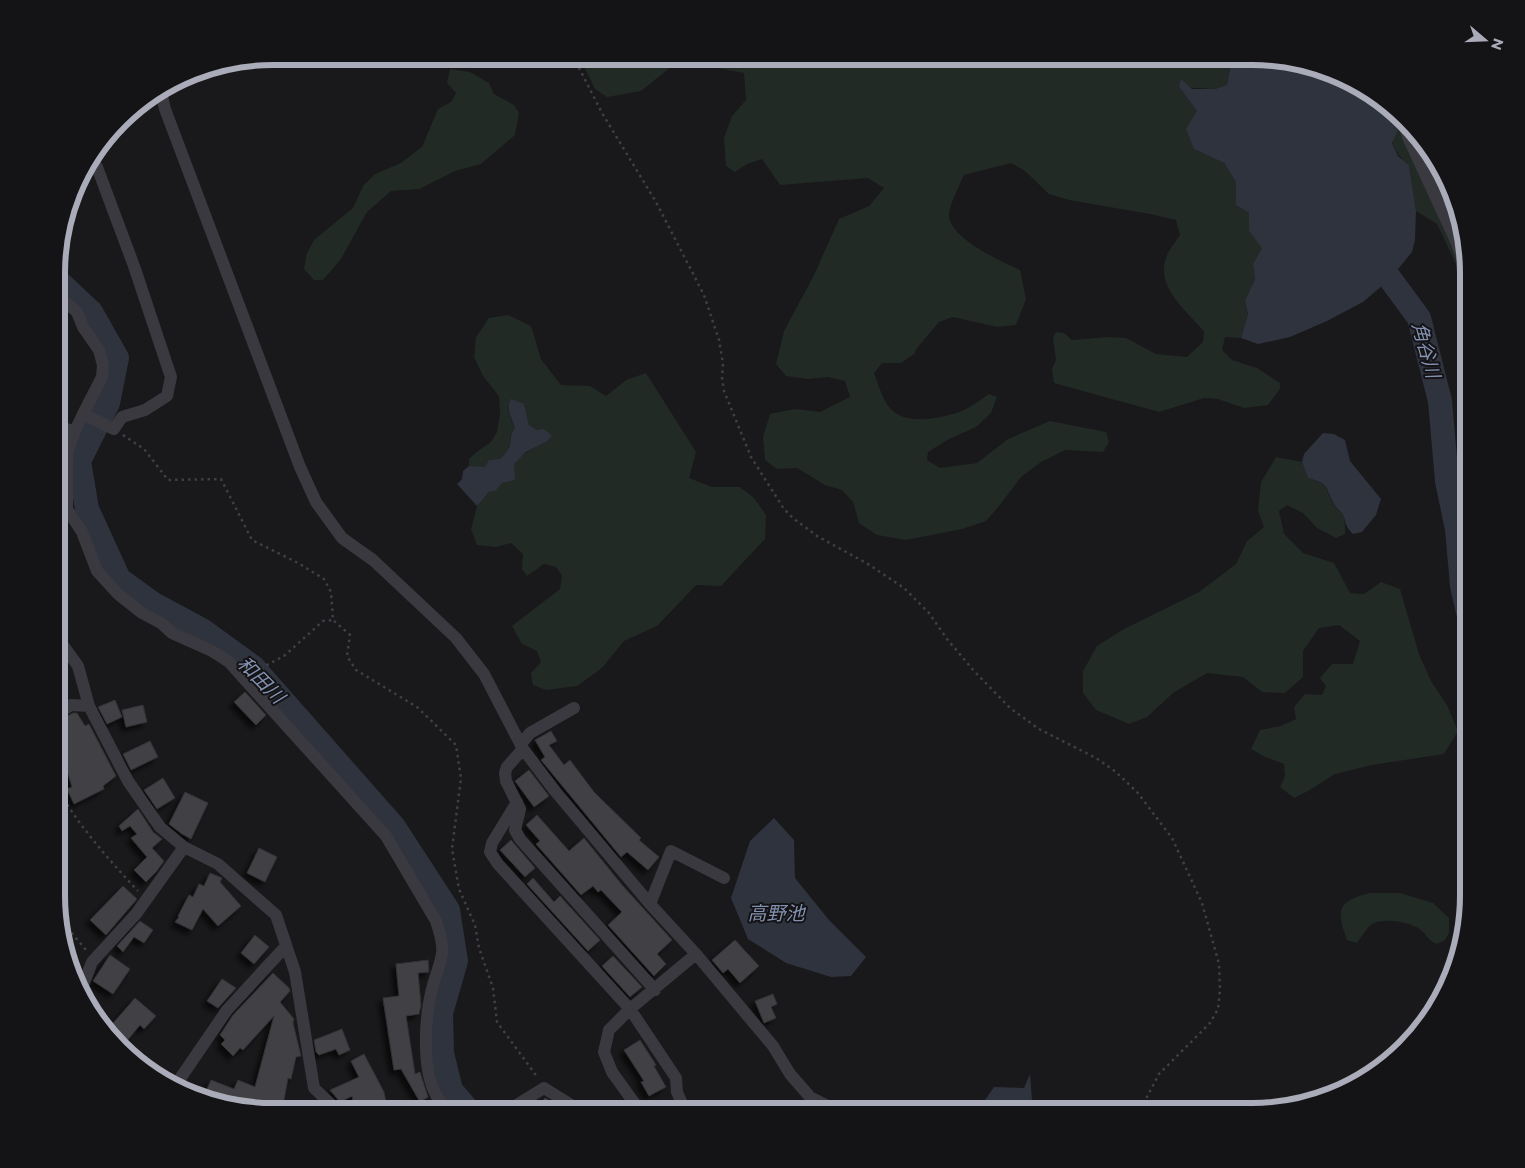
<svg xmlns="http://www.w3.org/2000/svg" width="1525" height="1168" font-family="Montserrat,'Noto Sans JP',sans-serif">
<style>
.green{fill:#222a25}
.water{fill:#2f333e}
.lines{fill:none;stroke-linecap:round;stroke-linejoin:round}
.river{stroke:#2f333e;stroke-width:24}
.building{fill:#404044;stroke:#333236;filter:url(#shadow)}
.path{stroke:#3f4046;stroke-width:2.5;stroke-dasharray:2.5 4;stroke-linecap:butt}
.street{stroke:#3a393f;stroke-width:12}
.labels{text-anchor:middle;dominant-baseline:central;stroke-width:4;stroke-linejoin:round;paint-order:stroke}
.water-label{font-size:19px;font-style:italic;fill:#8492b2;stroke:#141315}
.rim{fill:none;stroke:#abacb9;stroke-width:6}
</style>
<defs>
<filter id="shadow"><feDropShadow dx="-4.5" dy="4.5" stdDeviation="2.5" flood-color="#0009"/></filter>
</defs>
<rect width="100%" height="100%" fill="#19181a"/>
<path class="green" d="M579 56 1236 57 1231 63 1227 85 1215 89 1179 87 1197 111 1194 149 1224 163 1236 182V205L1249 213V231L1263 248 1253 264 1255 279 1245 301 1248 314 1241 338 1225 337 1222 350 1232 360 1257 368 1280 383V389L1268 405 1244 408 1218 399 1204 398 1159 412 1054 383 1052 369 1056 360 1053 338 1056 332 1064 333 1072 340 1109 337 1126 338 1156 354 1187 357 1203 342 1204 332C1185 308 1151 285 1169 251 1172 246 1176 241 1180 235L1176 220 1150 214 1069 200 1049 194 1025 171 1011 163 964 175C960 184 949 206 949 215 950 239 1001 261 1020 270L1026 299 1016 325 997 327 953 317 939 322 917 348 914 354 901 363H882L874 373C879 386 883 403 894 412 911 425 947 418 966 409 974 405 981 399 989 394L997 397 991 413 976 427 949 439 928 452 927 460 940 468 977 463 1008 439 1050 421 1106 432 1109 442 1103 452 1065 450 1041 462 1021 477 999 506 986 521 962 529 906 540 877 535 859 523 853 502 842 490 825 485 797 468 777 469 765 460 763 437 770 414 795 409 820 412 850 397 845 381 828 377 808 379 786 376 776 364 784 331 814 275 839 219 869 206 884 188 868 178 780 185 762 159 747 164 735 172 726 166 724 138 732 116 746 100 744 73 702 65 671 67 641 91 607 97 595 89Z
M450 69 470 72 489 83 494 94 514 105 519 113 515 135 481 164 455 171 419 189 391 191 367 212 341 259 323 280H314L304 269 307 253 314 240 353 208 363 186 375 174 401 163 422 147 438 109 451 102 456 93 447 83Z
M1390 107 1395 110 1447 177 1469 277 1461 275 1437 224 1416 211 1409 165C1387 147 1391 133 1390 107Z
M508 315 531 326 541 359 561 385 590 386 606 396 626 380 646 373 696 452 689 478 712 487H740L754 498 766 515 765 539 721 586 696 585 682 600 657 626 624 641 602 668 577 686 546 690 533 685 531 673 541 662 537 651 522 644 512 626 560 589 562 576 556 567 544 564 527 576 522 569 523 554 511 543 496 547 477 545 471 529 477 506 490 491 495 490C503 482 507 473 513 464 522 454 534 448 546 442L529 425 524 404 508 405 509 413 515 428C507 437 513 437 509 446 506 455 495 465 486 467 481 468 474 466 469 466V459L478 451 491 442 497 432 500 415 499 396 483 376 474 357 476 337 489 318Z
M1276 457 1302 462 1308 478C1332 486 1323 487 1334 505 1336 508 1341 511 1343 514 1345 520 1345 528 1345 534L1336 538 1317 528 1303 513 1287 505 1279 511 1284 534 1303 553 1334 563 1350 593 1364 594 1381 582 1400 589 1419 654 1431 681 1447 705 1458 731 1444 754 1372 765 1335 774 1308 791 1294 798 1280 787 1285 776 1284 764 1265 757 1251 749 1260 730 1281 726 1296 719 1294 707 1305 694 1322 695 1326 686 1320 678 1332 664H1353L1360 641 1339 625 1319 628 1303 651V677L1285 693 1262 692 1243 677 1207 673 1173 693 1147 717 1129 724 1096 710 1083 693V671L1097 646 1124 629 1199 592 1236 564 1247 541 1264 527 1258 511 1261 482Z
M1370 893H1400L1433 903 1449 918V933L1445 940 1437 944C1428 940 1428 937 1422 931 1414 922 1383 917 1372 924 1366 929 1361 937 1357 943L1347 940C1336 910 1337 901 1370 893Z"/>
<path class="water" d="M1236 57H1266L1335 73 1390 107 1398 130 1392 143 1398 156 1409 165 1416 211 1415 240 1412 252 1390 279 1363 302 1327 321 1290 337 1258 344 1241 338 1248 314 1245 301 1255 279 1253 264 1262 248 1249 231V213L1236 205V182L1224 163 1194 149 1186 129 1197 111 1179 87 1181 79 1192 89H1215L1227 85 1231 63Z
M511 399 524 404 529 425 536 430 544 429 552 436 546 442 526 452 514 464 515 480 502 483 495 491H490L477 506 457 484 462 479 463 471 469 466 485 467 489 460 500 459C504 455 509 449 510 444 512 435 509 436 515 428 512 417 505 409 511 399Z
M1323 433 1334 434 1345 440 1350 461 1381 499 1376 515 1362 532 1353 534C1343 524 1347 522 1342 513 1340 510 1336 508 1334 504 1324 486 1331 485 1308 478L1302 462 1304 454Z
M774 818 794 840 795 878 829 920 866 957 851 976 831 977 786 963 748 939 731 898 750 841Z
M1030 1074 1032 1100 1028 1112H975L978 1110 994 1087 1024 1088Z"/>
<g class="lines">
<path class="river" d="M1372 252 1380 265 1419 318 1440 401 1447 481 1457 529 1462 586 1468 612
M58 281 91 312 117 358 108 403 79 461 87 509 119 579 152 603 202 630 253 667 394 827 448 910 456 961 441 1013 442 1053 451 1090 469 1111"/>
</g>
<path class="building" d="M245 692 266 715 256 725 234 702Z
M115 700 122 717 107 724 98 707Z
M143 705 147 722 126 727 122 710Z
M73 713H77L85 726 89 724 116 776 103 786 104 789 74 804 67 789 72 787 65 763 57 768V722Z
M551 731 557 741 549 745 564 765 570 760 594 792 641 838 639 840 659 857 648 870 627 852 621 857 541 760 545 757 535 740Z
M150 741 158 757 131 770 123 754Z
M529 770 549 796 534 807 515 781Z
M163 778 175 798 157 809 144 790Z
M185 792 208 803 191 839 182 834 169 824Z
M138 809 153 832 162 839 152 848 164 861 156 872 146 882 134 870 147 857 131 838 137 834 130 826 122 831 119 826Z
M537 815 569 851 584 838 622 885 672 940 657 954 666 964 654 976 608 925 622 912 601 890 598 892 593 886 581 895 536 844 540 841 526 825Z
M511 840 535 868 525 877 500 850Z
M259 848 277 857 265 882 247 873Z
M210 873 222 878 220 882 241 906 218 926 203 909 192 930 175 922 179 917 178 916 189 895 193 897 199 884 204 886Z
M533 878 554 902 560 896 600 940 588 951 527 884Z
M123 886 137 899 106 935 90 920Z
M140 921 153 930 144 943 134 937 123 952 117 946Z
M255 935 269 947 254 964 241 953Z
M735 940 759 966 740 983 728 969 723 973 712 960Z
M110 955 130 969 113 994 93 981Z
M613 956 642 987 630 997 602 966Z
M428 960 429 972 418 973 421 1005 419 1014 406 1016 415 1074 420 1072 428 1097 420 1102 401 1069 394 1070 383 998 399 996 396 964Z
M273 973 289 988 290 991 280 1002 294 1019 293 1023 301 1056 296 1057 291 1079 288 1078 282 1111H259L235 1106 225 1101 224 1103 203 1098 211 1080 234 1089 238 1080 255 1087 274 1016 243 1050 240 1048 233 1056 221 1044 225 1040 220 1035 233 1015Z
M222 979 236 988 218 1008 207 1001Z
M773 994 777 1004 771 1007 776 1018 764 1023 755 1001Z
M135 998 156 1016 144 1029 140 1025 122 1047 108 1029Z
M342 1029 350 1050 339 1055 336 1049 319 1055 316 1052 314 1040Z
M640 1040 656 1065 654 1066 666 1087 649 1096 641 1082 644 1081 624 1050Z
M364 1054 384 1092 388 1111H355L352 1096 340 1102 330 1090 359 1077 351 1061Z
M545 1098 553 1103 564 1111H535Z"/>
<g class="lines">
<path class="path" d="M573 56 602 113 656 202 704 295 719 340 723 364 722 378 724 391 751 457 784 509 793 518 817 536 868 564 904 588 929 613 947 639 974 671 1010 708 1039 729 1096 758 1116 772 1137 792 1172 838 1202 903 1219 964 1220 990 1218 1009 1210 1023 1159 1074 1139 1112
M123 435 144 449 168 480 221 479 252 540 298 563 324 579 331 592 333 620 350 635 347 656 356 670 417 707 456 745 461 778 452 849 459 889 475 925 479 948 493 988 497 1022 538 1078
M257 674 265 666 284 656 323 621 333 620
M57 788C79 826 108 859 138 891
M59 918 86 950"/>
<path class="street" d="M161 92 165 109 300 467 316 502 342 538 373 560 456 638 484 674 523 749 555 791 650 904 696 954 773 1046 790 1074 810 1097 840 1112
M1403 120 1408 137 1456 241 1469 277
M58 296 77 312 83 327 99 350 103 365 102 377 83 414
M58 427 75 431 83 414 114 429 122 417 145 410 167 396 171 377 134 266 97 167 91 157
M75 431 68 450 67 465V509L82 532 97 571 118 594 142 613 161 623 172 633 212 651 229 662 386 836 436 921C447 953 442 955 433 985 425 1014 421 1067 436 1095 439 1101 443 1106 447 1111
M57 637 78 666 89 706 128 781 160 827 184 847 218 864 276 915 295 972 314 1088 338 1111
M57 714 71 705 89 706
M521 744 530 733 574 708
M523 749 507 767 505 773 506 781 520 809 515 830 520 839 655 990
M517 802 492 843 490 852 498 864 630 1009 676 1078 677 1092 685 1111
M650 904 671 851 724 878
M80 993 92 962 136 914 184 847
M175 1086 227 1010 286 946
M507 1111 544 1088 581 1111
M640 1111 612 1072 604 1052 609 1030 630 1009 696 954"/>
</g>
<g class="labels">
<g class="water-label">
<text transform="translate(1426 350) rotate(74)">角谷川</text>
<text transform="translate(261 680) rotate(45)">和田川</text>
<text x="776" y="913">高野池</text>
</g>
</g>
<path d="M0 0H1525V1168H0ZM273 65H1252A208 208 0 0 1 1460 273V895A208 208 0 0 1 1252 1103H273A208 208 0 0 1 65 895V273A208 208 0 0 1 273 65Z" fill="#141315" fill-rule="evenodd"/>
<path class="rim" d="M273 65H1252A208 208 0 0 1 1460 273V895A208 208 0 0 1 1252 1103H273A208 208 0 0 1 65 895V273A208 208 0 0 1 273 65Z"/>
<g transform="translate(1485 40) rotate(109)" stroke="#141315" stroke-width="4" paint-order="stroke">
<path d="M0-4L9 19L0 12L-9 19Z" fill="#abacb9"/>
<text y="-8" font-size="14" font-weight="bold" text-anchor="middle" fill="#abacb9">N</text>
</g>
</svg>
